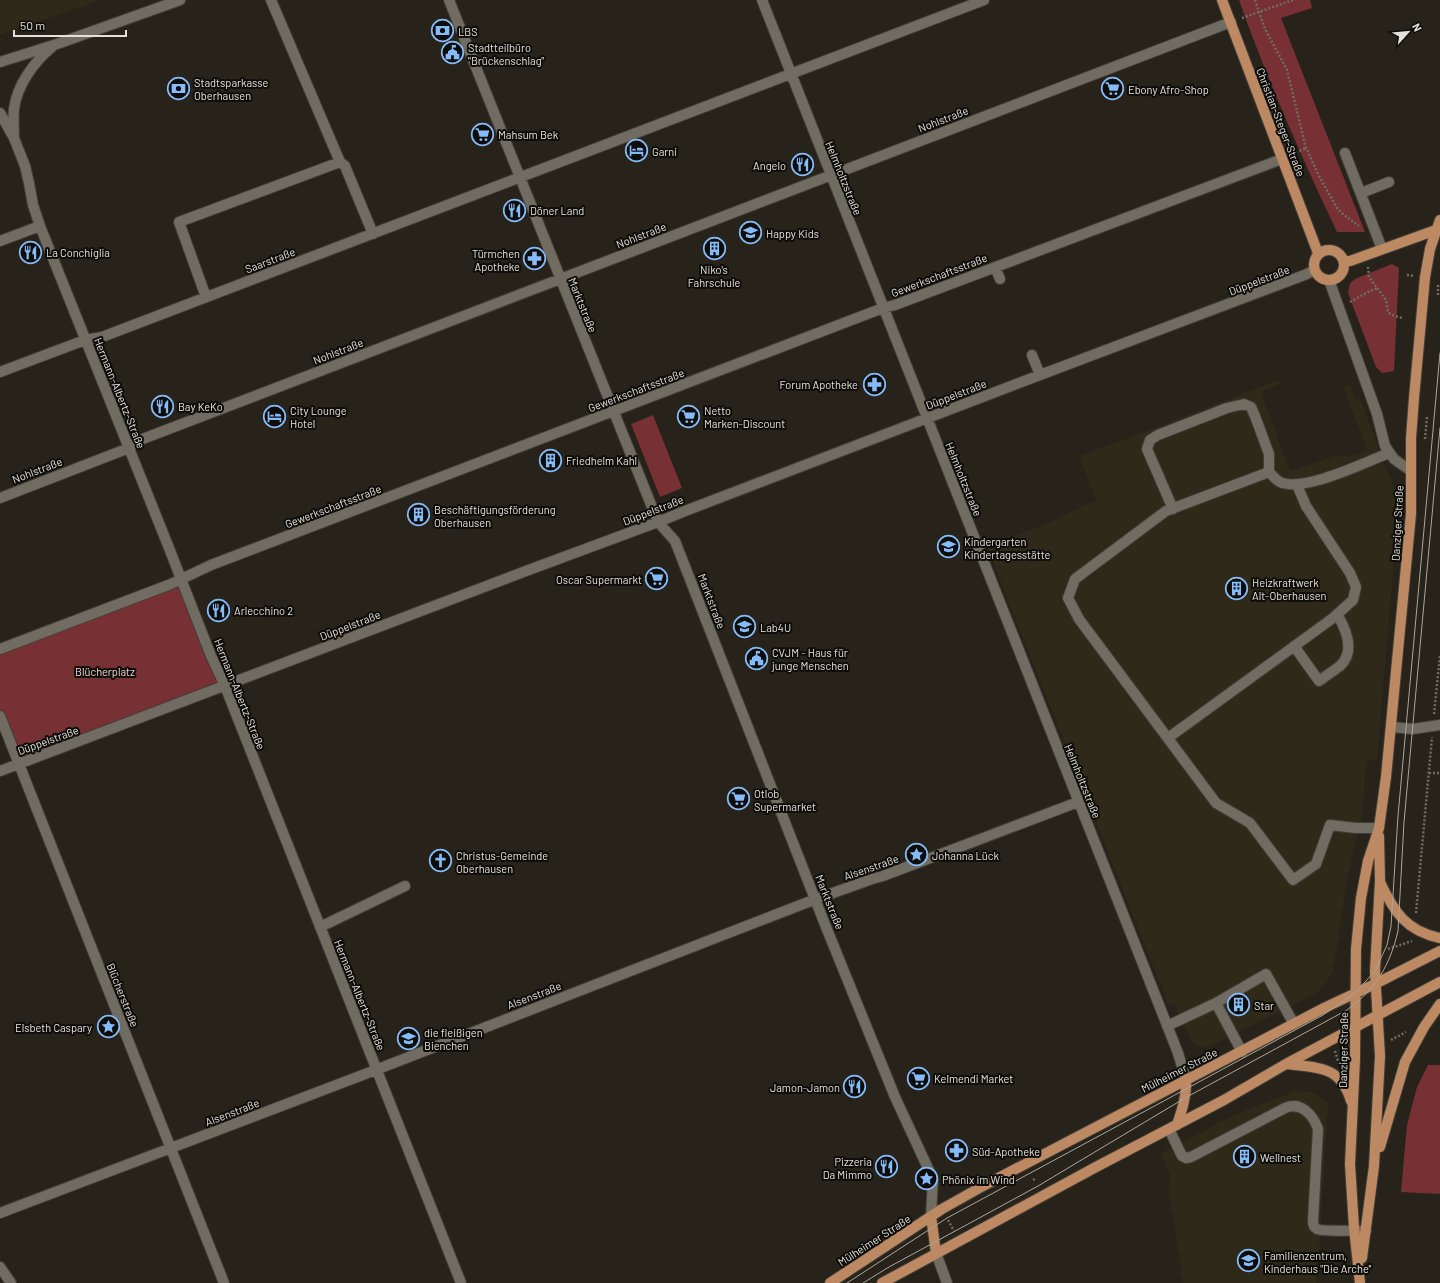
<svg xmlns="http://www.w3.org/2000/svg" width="1440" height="1283" font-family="Barlow,sans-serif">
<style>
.built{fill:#2f291a}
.green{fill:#773033}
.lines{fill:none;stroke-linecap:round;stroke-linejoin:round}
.minor-casing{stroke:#433f38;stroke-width:12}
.major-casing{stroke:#433f38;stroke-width:12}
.path{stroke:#706d65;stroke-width:2.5;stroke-dasharray:2 2;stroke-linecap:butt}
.minor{stroke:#706c62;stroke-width:10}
.major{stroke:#bd8963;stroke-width:10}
.tram{stroke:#a9a69f;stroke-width:1}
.labels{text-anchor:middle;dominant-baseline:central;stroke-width:4;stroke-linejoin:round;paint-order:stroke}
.poi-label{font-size:11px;fill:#e3e1db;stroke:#0e0d09;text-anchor:start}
.street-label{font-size:11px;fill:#e3e1db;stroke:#0e0d09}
.park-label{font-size:11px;fill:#eed3d1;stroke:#0e0d09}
</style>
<rect width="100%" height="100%" fill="#27231a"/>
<path class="built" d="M0 0H101L0 35Z
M1278 380 1280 384 1261 392 1290 471 1340 454 1341 456 1356 455 1367 450 1343 386 1350 384 1356 402 1360 398 1399 503 1377 760 1367 759 1362 815 1347 879 1339 936 1333 970 1328 980 1323 987 1313 995 1207 1048 1197 1046 1191 1041 1174 1003 1169 1006 986 544 999 539 1001 541 1053 521 1063 517V515L1096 501 1079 456 1157 427Z
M1295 1091 1310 1092 1317 1094 1328 1104 1319 1254H1317L1316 1283H1183L1169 1195 1170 1175 1161 1153 1234 1115Z"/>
<path class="green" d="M1239 0H1310L1312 8 1281 18 1365 232H1337C1301 156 1267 79 1239 0Z
M1392 264 1399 268 1394 371 1382 373 1376 367 1348 293 1350 283 1357 278Z
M653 415 682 488 660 497 631 424Z
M181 580 225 686 18 764 0 716V649Z
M1428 1065H1440V1194L1401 1192 1407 1125 1417 1087Z"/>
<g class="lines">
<defs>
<path id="minor" d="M449 0 658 522 675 541 824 922 895 1097 933 1179 931 1216
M762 0 1178 1053 1186 1080
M0 62 57 44 180 0
M0 113 14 138 25 166 29 183 33 205 40 226 169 548 211 656 225 686 461 1283
M14 137C14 128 13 118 14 109 17 85 34 62 52 47
M1345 153 1382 249
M340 162 345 166 373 234
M1361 193 1389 182
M0 241 40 226
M995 267 1000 279
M1329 280 1377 414 1385 446 1394 459 1411 471
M206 297 179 222 340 162 271 0
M1032 355 1040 375
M0 372 85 340 102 337 984 0
M0 498 129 448 140 440 1231 22
M1173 509 1147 449 1150 440 1158 435 1227 408 1244 404 1251 407 1255 416 1269 454V472
M1294 646 1319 681C1326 676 1333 671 1340 666 1356 651 1346 629 1337 614
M0 649 171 584 211 565 883 308 895 305 1282 159
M0 716 224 1283
M1391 727 1413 729 1440 725
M1168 738 1333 618 1353 600 1356 587 1350 573 1306 506 1297 485
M0 771 526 571 658 522 685 511 1040 375 1307 274 1314 270
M1379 828H1356L1330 825 1316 864 1293 880 1250 823 1216 803 1079 619 1068 598 1075 579 1166 511 1269 472C1272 475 1276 480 1280 482 1303 493 1366 462 1389 453
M320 927 405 886
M1216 1003 1242 1052
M1167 1026 1216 1003 1266 974 1294 1024
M1169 1129 1182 1156 1186 1158 1191 1157 1285 1108C1301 1101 1313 1115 1318 1129L1313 1221C1313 1224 1313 1227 1317 1229 1322 1232 1356 1230 1366 1231
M0 1213 360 1076 816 899 872 879 883 876 1078 802
M936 1253 947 1283
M0 1267 11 1283"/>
<path id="major" d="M1222 0 1318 253
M1314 265a15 15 0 1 1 30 0a15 15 0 1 1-30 0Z
M1344 261H1350L1436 230
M1380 882C1394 912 1406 931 1440 938
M1286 1064C1318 1068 1340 1065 1351 1101
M1177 1125C1182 1110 1187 1095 1186 1080
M1380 1147 1405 1062 1424 1027 1440 1004
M931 1216 936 1253
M1362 1258 1374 1166 1380 1056 1375 971 1380 881 1379 836
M830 1283 942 1209 983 1186 1324 1008 1375 984 1440 951
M882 1283 1096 1167 1224 1100 1286 1064 1440 982
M1360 1283 1354 1228 1350 1164 1355 1059 1356 949 1361 898 1368 861 1379 828 1386 777 1411 514V438L1414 398 1425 277 1430 249 1440 220"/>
</defs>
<use href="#minor" class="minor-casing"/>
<use href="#major" class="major-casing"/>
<path class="path" d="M1255 0 1265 29 1287 70 1306 148 1319 176 1337 208 1343 214 1359 226
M1242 18 1293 0
M1292 154 1306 148
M1368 267 1369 277 1386 300 1388 312 1392 315 1402 318
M1407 275 1414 276
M1438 295V285
M1350 302 1370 291 1378 288
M1425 439 1427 417
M1434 714 1440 655
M1429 773H1440
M1416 913 1432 737
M1388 949 1412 941
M1391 1040 1406 1032
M1335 1051 1339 1064
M1033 1180 1035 1179
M948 1220 954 1231"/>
<use href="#minor" class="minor"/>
<use href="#major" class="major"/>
<path class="tram" d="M847 1283 947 1218 1323 1015 1355 993 1375 971 1387 945 1391 926 1398 816 1440 353
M863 1283 889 1267 1038 1186 1185 1098 1347 1010C1376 989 1390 965 1398 931L1404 822 1440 428"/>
</g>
<defs>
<symbol id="bank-ring" viewBox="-11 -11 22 22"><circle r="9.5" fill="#0e0d09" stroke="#86bbfb" stroke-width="1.5"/><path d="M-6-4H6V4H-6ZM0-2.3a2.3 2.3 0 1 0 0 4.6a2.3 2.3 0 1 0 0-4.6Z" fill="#86bbfb"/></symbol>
<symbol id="civic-ring" viewBox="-11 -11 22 22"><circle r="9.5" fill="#0e0d09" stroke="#86bbfb" stroke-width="1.5"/><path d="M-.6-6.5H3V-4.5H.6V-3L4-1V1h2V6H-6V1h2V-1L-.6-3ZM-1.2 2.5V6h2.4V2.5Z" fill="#86bbfb"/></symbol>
<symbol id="supermarket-ring" viewBox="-11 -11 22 22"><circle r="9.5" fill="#0e0d09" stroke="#86bbfb" stroke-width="1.5"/><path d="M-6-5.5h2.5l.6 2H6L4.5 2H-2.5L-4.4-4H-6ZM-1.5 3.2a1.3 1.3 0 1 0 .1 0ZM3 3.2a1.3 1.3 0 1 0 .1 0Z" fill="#86bbfb"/></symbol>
<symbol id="hotel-ring" viewBox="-11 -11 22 22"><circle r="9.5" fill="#0e0d09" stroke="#86bbfb" stroke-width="1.5"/><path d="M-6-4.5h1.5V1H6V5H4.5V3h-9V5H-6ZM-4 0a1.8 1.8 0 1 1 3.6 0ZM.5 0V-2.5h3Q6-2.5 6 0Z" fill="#86bbfb"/></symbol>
<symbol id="restaurant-ring" viewBox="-11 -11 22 22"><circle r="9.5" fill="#0e0d09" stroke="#86bbfb" stroke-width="1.5"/><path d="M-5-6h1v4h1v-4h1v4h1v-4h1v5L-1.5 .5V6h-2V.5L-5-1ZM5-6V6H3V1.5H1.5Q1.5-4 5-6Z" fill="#86bbfb"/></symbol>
<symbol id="school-ring" viewBox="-11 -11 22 22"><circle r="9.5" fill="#0e0d09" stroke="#86bbfb" stroke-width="1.5"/><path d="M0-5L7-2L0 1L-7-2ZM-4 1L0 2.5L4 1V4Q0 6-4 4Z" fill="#86bbfb"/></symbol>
<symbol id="building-ring" viewBox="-11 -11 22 22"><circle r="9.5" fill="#0e0d09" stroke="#86bbfb" stroke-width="1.5"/><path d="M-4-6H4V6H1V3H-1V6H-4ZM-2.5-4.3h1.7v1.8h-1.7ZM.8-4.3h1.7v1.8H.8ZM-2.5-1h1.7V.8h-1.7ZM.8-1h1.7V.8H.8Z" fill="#86bbfb"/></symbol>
<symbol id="pharmacy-ring" viewBox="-11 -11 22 22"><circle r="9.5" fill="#0e0d09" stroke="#86bbfb" stroke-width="1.5"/><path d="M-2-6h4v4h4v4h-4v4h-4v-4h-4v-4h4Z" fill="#86bbfb"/></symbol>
<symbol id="university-ring" viewBox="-11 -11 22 22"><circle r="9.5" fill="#0e0d09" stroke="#86bbfb" stroke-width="1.5"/><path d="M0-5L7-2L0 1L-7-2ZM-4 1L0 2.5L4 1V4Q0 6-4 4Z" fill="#86bbfb"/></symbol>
<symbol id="sight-ring" viewBox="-11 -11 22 22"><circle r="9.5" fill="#0e0d09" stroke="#86bbfb" stroke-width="1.5"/><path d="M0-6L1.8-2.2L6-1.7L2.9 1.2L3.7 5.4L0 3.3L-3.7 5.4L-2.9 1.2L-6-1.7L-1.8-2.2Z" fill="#86bbfb"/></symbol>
<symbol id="church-ring" viewBox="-11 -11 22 22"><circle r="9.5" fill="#0e0d09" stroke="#86bbfb" stroke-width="1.5"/><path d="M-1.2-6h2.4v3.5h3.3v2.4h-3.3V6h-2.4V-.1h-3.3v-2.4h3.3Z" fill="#86bbfb"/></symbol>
</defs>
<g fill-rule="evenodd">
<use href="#bank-ring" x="430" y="18" width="25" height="25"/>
<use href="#civic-ring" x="440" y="40" width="25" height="25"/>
<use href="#bank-ring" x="166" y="76" width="25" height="25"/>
<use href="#supermarket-ring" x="1100" y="76" width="25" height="25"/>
<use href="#supermarket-ring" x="470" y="122" width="25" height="25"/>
<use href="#hotel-ring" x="624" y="138" width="25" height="25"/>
<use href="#restaurant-ring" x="790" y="152" width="25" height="25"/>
<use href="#restaurant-ring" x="502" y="198" width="25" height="25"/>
<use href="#school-ring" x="738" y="220" width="25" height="25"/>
<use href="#building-ring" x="702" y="236" width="25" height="25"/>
<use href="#restaurant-ring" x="18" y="240" width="25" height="25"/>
<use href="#pharmacy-ring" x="522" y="246" width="25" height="25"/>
<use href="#pharmacy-ring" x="862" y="372" width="25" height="25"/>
<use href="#restaurant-ring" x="150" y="394" width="25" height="25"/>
<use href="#hotel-ring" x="262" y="404" width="25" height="25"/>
<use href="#supermarket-ring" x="676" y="404" width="25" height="25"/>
<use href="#building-ring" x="538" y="448" width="25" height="25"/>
<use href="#building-ring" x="406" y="502" width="25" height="25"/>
<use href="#school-ring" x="936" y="534" width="25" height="25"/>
<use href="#supermarket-ring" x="644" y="566" width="25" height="25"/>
<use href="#building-ring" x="1224" y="576" width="25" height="25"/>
<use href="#restaurant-ring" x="206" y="598" width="25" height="25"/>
<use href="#university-ring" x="732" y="614" width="25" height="25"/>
<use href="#civic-ring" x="744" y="646" width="25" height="25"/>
<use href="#supermarket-ring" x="726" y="786" width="25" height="25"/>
<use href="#sight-ring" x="904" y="842" width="25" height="25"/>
<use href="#church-ring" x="428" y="848" width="25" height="25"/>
<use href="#building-ring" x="1226" y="992" width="25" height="25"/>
<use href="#sight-ring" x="96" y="1014" width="25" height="25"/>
<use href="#school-ring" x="396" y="1026" width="25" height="25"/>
<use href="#supermarket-ring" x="906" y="1066" width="25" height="25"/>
<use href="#restaurant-ring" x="842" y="1074" width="25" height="25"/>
<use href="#pharmacy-ring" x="944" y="1138" width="25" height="25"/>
<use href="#building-ring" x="1232" y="1144" width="25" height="25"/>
<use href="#restaurant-ring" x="874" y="1154" width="25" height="25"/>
<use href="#sight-ring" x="914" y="1166" width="25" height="25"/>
<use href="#school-ring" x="1236" y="1248" width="25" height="25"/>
</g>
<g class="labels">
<g class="poi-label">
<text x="458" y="31">LBS</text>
<text x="468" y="47">Stadtteilbüro<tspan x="468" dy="13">"Brückenschlag"</tspan></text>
<text x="194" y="82">Stadtsparkasse<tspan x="194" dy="13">Oberhausen</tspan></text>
<text x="1128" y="89">Ebony Afro-Shop</text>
<text x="498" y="134">Mahsum Bek</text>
<text x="652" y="151">Garni</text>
<text x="786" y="165" text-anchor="end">Angelo</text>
<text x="530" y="210">Döner Land</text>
<text x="766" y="233">Happy Kids</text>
<text x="46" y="252">La Conchiglia</text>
<text x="520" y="253" text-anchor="end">Türmchen<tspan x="520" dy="13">Apotheke</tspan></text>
<text x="714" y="269" text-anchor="middle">Niko's<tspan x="714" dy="13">Fahrschule</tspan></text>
<text x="858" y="384" text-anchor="end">Forum Apotheke</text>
<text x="178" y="406">Bay KeKo</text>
<text x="290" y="410">City Lounge<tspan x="290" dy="13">Hotel</tspan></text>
<text x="704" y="410">Netto<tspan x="704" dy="13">Marken-Discount</tspan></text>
<text x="566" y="460">Friedhelm Kahl</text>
<text x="434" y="509">Beschäftigungsförderung<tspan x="434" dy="13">Oberhausen</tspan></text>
<text x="964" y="541">Kindergarten<tspan x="964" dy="13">Kindertagesstätte</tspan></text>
<text x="642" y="579" text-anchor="end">Oscar Supermarkt</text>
<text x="1252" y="582">Heizkraftwerk<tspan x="1252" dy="13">Alt-Oberhausen</tspan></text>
<text x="234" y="610">Arlecchino 2</text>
<text x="760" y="627">Lab4U</text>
<text x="772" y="652">CVJM - Haus für<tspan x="772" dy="13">junge Menschen</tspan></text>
<text x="754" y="793">Otlob<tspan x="754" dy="13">Supermarket</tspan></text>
<text x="456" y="855">Christus-Gemeinde<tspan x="456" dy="13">Oberhausen</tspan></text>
<text x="932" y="855">Johanna Lück</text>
<text x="1254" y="1005">Star</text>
<text x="92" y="1027" text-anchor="end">Elsbeth Caspary</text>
<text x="424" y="1032">die fleißigen<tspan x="424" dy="13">Bienchen</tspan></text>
<text x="934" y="1078">Kelmendi Market</text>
<text x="840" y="1087" text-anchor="end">Jamon-Jamon</text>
<text x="972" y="1151">Süd-Apotheke</text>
<text x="1260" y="1157">Wellnest</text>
<text x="872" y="1161" text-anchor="end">Pizzeria<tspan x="872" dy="13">Da Mimmo</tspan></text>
<text x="942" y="1179">Phönix im Wind</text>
<text x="1264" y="1255">Familienzentrum,<tspan x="1264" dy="13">Kinderhaus "Die Arche"</tspan></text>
</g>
<g class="street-label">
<text transform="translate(943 119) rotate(-21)">Nohlstraße</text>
<text transform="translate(1281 122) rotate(69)">Christian-Steger-Straße</text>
<text transform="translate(844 178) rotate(68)">Helmholtzstraße</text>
<text transform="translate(641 235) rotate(-21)">Nohlstraße</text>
<text transform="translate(270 260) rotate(-21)">Saarstraße</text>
<text transform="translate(939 275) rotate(-21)">Gewerkschaftsstraße</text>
<text transform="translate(1259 280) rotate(-21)">Düppelstraße</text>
<text transform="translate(583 305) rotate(68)">Marktstraße</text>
<text transform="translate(338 351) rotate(-21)">Nohlstraße</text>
<text transform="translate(636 390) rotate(-21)">Gewerkschaftsstraße</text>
<text transform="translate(120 393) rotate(68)">Hermann-Albertz-Straße</text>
<text transform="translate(956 394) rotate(-21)">Düppelstraße</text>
<text transform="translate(37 470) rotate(-21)">Nohlstraße</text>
<text transform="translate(964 479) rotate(68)">Helmholtzstraße</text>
<text transform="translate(333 506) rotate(-21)">Gewerkschaftsstraße</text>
<text transform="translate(653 510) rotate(-21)">Düppelstraße</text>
<text transform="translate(1397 523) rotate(-87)">Danziger Straße</text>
<text transform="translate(712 601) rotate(69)">Marktstraße</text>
<text transform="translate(350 625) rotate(-21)">Düppelstraße</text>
<text transform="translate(240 694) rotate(68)">Hermann-Albertz-Straße</text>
<text transform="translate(48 740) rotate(-20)">Düppelstraße</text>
<text transform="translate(1083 781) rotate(68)">Helmholtzstraße</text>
<text transform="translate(871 867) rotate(-19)">Alsenstraße</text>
<text transform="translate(830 902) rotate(68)">Marktstraße</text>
<text transform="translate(123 995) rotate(68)">Blücherstraße</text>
<text transform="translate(360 995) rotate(68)">Hermann-Albertz-Straße</text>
<text transform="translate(534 995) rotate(-21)">Alsenstraße</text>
<text transform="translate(1343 1050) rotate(-89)">Danziger Straße</text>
<text transform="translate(1179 1070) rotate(-27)">Mülheimer Straße</text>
<text transform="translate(232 1112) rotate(-21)">Alsenstraße</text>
<text transform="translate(874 1240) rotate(-33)">Mülheimer Straße</text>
</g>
<g class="park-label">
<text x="105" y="671">Blücherplatz</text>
</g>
</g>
<g transform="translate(1408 32) rotate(63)" stroke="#0e0d09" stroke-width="3" paint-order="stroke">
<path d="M0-3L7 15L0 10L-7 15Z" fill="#e3e1db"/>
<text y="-6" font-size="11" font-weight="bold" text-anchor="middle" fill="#e3e1db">N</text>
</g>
<path d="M14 30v6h112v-6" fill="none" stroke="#e3e1db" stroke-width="2"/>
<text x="20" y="30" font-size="12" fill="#e3e1db" stroke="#0e0d09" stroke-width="3" paint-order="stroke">50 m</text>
</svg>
